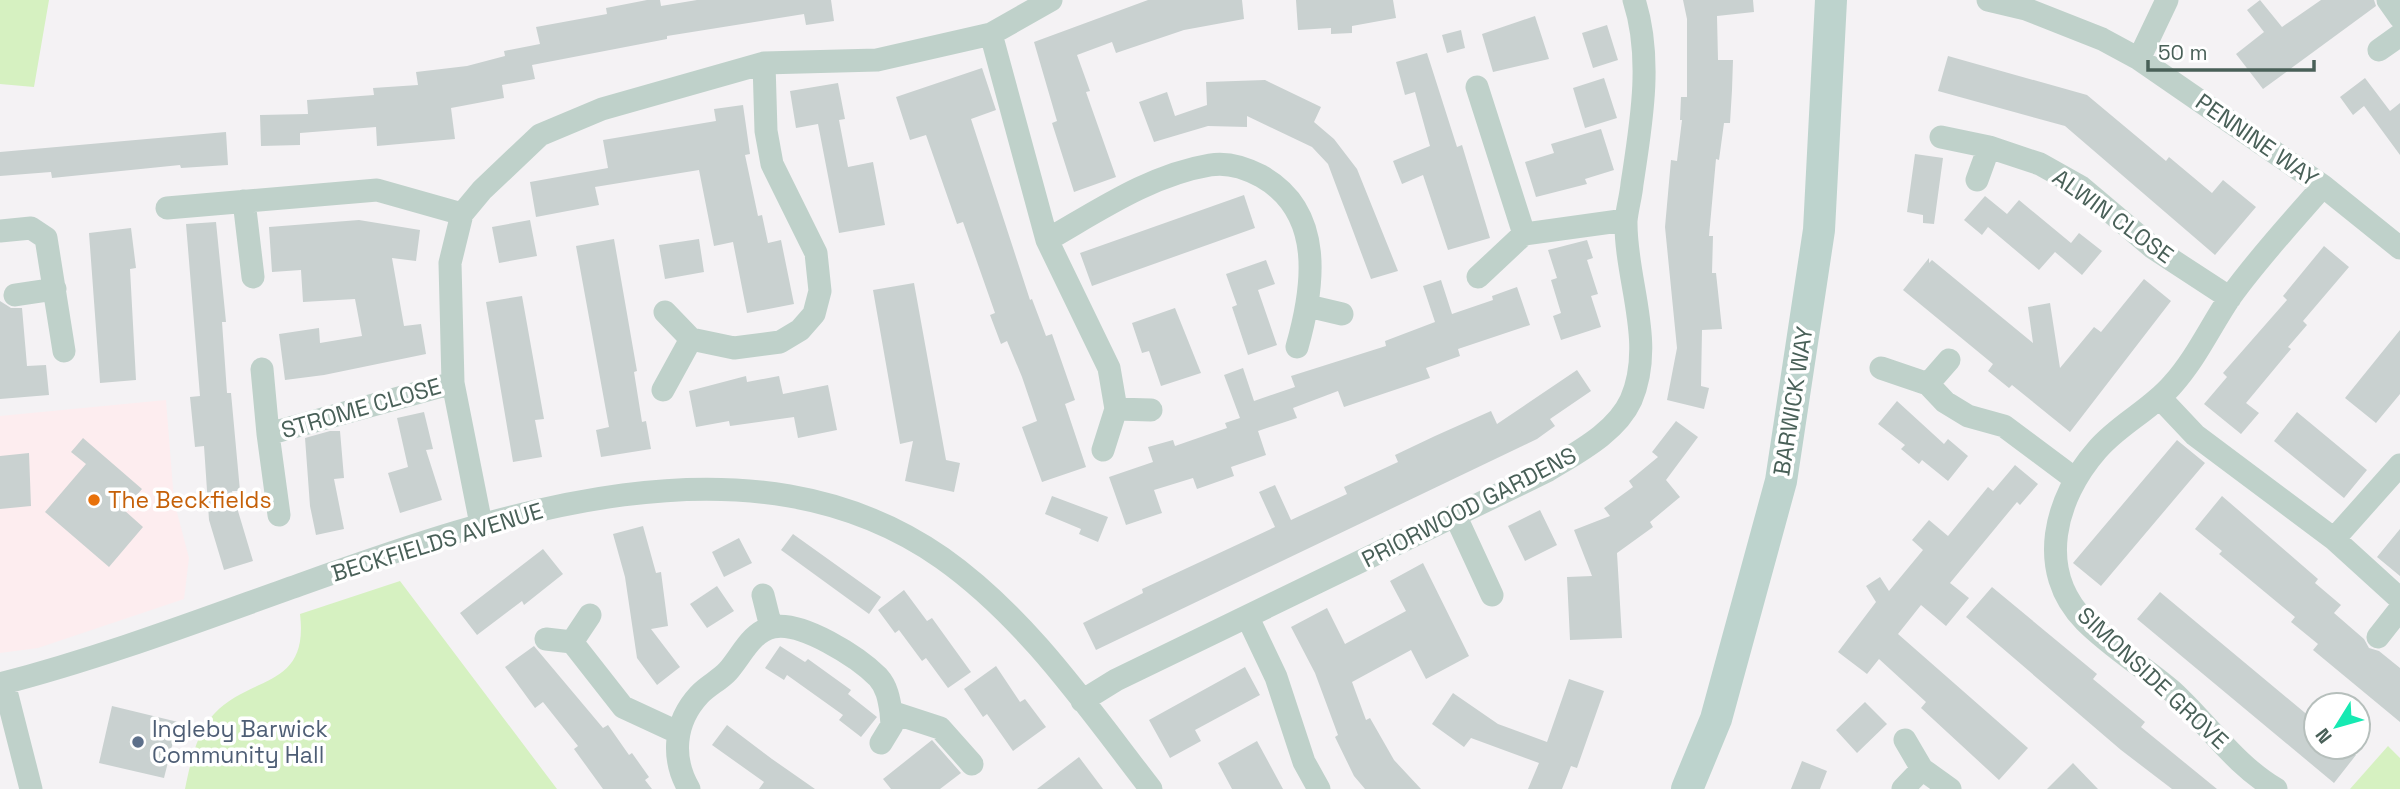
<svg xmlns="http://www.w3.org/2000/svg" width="2400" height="789" font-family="'Space Grotesk',sans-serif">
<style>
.commercial{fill:#fdedef}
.green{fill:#d6f1c1}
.building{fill:#c9d1d0}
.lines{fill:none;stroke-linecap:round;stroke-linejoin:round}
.street{stroke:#bfd1ca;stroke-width:23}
.secondary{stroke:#bdd3cd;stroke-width:32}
.food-dot{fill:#e8710a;stroke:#fff;stroke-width:2.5}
.service-dot{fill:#5c6f8a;stroke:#fff;stroke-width:2.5}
.labels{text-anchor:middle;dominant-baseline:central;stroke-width:7;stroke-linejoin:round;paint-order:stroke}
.street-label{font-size:23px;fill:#496058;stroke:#fff}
.food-label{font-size:23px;fill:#c56008;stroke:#fff;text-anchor:start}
.service-label{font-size:23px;fill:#4e5e75;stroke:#fff;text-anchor:start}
</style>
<rect width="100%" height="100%" fill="#f4f2f4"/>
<path class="commercial" d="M166 400 174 501 189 558 184 599 38 648 0 653V416Z"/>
<path class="green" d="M0 0H49L34 87 0 84Z
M400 581 557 789H185C190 765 196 733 214 714 252 674 309 689 300 614Z
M2388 746 2400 758V789H2350Z"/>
<path class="building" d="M647 0H660L661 6 697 0H831L834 21 806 25 804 14 667 36V39L532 65 535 79 502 85 504 98 451 108 455 139 377 146 376 127 300 133V145L261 146 260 115 308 114 307 100 374 95 373 88 418 85 416 72 467 66 505 56 504 51 540 44 536 27 607 14 606 8Z
M1148 0H1242L1244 19 1184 30 1116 53 1112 42 1077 55 1090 91 1086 92 1116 177 1074 192 1052 123 1057 121 1034 42Z
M1296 0H1393L1396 18 1352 26V33L1331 34V28L1298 30Z
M1683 0H1753L1754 12 1717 16 1718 60H1733L1732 90 1730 123H1724L1719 160 1716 159 1709 236H1713L1712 273H1716L1722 329 1702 330 1701 386 1709 388 1704 409 1667 400 1677 348 1665 227 1671 160 1677 161 1682 120H1680L1681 97H1687V19Z
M2260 0 2282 27 2321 0H2374L2376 6 2263 89 2236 54 2264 32 2247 10Z
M1535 16 1549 59 1493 72 1482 34Z
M1607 25 1618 60 1593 68 1582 33Z
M1461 30 1465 48 1447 53 1442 35Z
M1427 53 1457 147 1462 145 1490 238 1448 250 1423 175 1402 184 1393 161 1430 146 1415 92 1405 95 1396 62Z
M1948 56 2087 95 2166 161 2169 157 2212 193 2223 180 2256 207 2215 255 2065 126 1938 91Z
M982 68 996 110 971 119 1030 300 1032 299 1046 336 1052 334 1075 400 1065 404 1086 467 1042 482 1022 427 1037 421 1022 377 1007 341 1001 344 990 315 995 313 963 222 957 224 926 135 910 140 896 97Z
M1604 78 1617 118 1585 128 1573 88Z
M2365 78 2390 111 2400 103V155L2364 106 2353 115 2340 97Z
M1265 80 1321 107 1314 122 1334 139 1357 169 1398 271 1371 279 1328 164 1312 147 1247 116V127L1208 126 1154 142 1139 102 1167 92 1175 116 1207 105 1206 82Z
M838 83 845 119 839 120 848 167 873 162 885 225 839 233 818 124 796 128 790 91Z
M743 105 750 154 745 155 758 216 762 215 768 243 781 240 794 304 747 313 733 242 714 246 699 170 595 187 599 205 536 217 530 182 608 168 603 140 716 121 714 109Z
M1601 129 1614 170 1585 179 1587 184 1536 197 1525 162 1554 153 1551 144Z
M226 132 228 165 181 168 180 165 52 178 51 172 0 176V152Z
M1915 154 1943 158 1934 224 1923 223V215L1907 212Z
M1244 195 1255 228 1092 286 1080 253Z
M1985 196 2007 214 2019 200 2071 243 2079 233 2102 251 2082 275 2055 252 2039 270 1988 227 1982 235 1964 220Z
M359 220 420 230 416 261 392 258 404 326 421 324 426 354 324 375 285 380 279 334 319 328 320 343 362 336 355 299 303 302 301 270 272 272 269 227Z
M530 220 537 256 499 263 492 227Z
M216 222 226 322H222L227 393H231L240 491H232L253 561 224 570 209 520 204 446 195 447 190 397 200 396 186 224Z
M131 228 136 268 130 269 136 380 100 383 89 233Z
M614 239 637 371 634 372 642 422 646 421 651 449 601 457 596 430 609 427 576 246Z
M699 239 704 272 665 279 659 245Z
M1587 240 1593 258 1587 260 1598 294 1591 296 1601 327 1561 340 1553 316 1561 313 1551 280 1557 278 1548 250Z
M2324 246 2349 267 2303 321 2307 325 2288 347 2291 349 2246 403 2259 413 2241 434 2204 404 2227 377 2223 373 2287 300 2283 296Z
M1929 258V263L1932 260 2033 343 2028 307 2050 303 2060 368 2094 327 2101 332 2144 279 2171 301 2070 432 2012 385 2009 388 1988 371 1993 364 1903 290Z
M1266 260 1275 284 1258 290 1277 345 1248 355 1232 307 1237 305 1226 274Z
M1441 280 1452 314 1493 300 1492 296 1517 287 1530 325 1458 349 1460 356 1426 368 1430 378 1344 407 1338 391 1293 408 1297 418 1258 431 1266 455 1231 467 1234 476 1197 489 1193 478 1154 490 1162 513 1126 525 1109 477 1153 462 1148 447 1173 440 1175 446 1227 428 1225 423 1240 418 1224 375 1243 368 1254 401 1295 387 1291 376 1386 346 1385 341 1435 322 1423 286Z
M914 283 946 460 960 463 954 492 905 481 913 441 900 444 873 290Z
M522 296 544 419 535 420 542 457 513 462 486 302Z
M0 301 11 308H22L27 366 46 365 49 395 0 399Z
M1175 308 1201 373 1161 386 1149 351 1142 353 1132 323Z
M2400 330V394L2376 423 2345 398Z
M1577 370 1591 391 1550 419 1555 426 1537 439 1096 650 1083 623 1143 593 1142 589 1275 527 1259 492 1275 485 1291 520 1347 494 1344 487 1398 462 1395 455 1435 436 1491 411 1497 424Z
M746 376 747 382 779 376 783 394 828 385 837 430 798 438 794 417 730 426 729 421 696 427 689 391Z
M1897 401 1944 444 1948 439 1968 456 1948 481 1922 460 1919 464 1901 449 1905 445 1878 424Z
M424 412 433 449 426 450 442 500 400 513 388 473 408 467 397 418Z
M2297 412 2367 470 2344 498 2274 441Z
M1676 421 1698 437 1666 480 1680 497 1650 522 1653 527 1617 553 1622 638 1570 640 1567 577 1592 576 1574 530 1610 516 1604 508 1633 487 1629 481 1658 457 1652 452Z
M330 431H340L344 478 334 479 344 529 316 535 310 506 305 438Z
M83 438 142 489 124 510 143 527 109 567 45 512 86 464 71 452Z
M2177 440 2205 463 2101 586 2073 563Z
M29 453 31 506 0 509V456Z
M2015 465 2038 484 2020 505 2017 502 1950 583 1969 598 1946 626 1921 605 1898 634 2028 748 1999 780 1921 708 1926 702 1879 659 1867 674 1838 652 1876 602 1866 586 1880 577 1889 591 1923 550 1912 540 1929 520 1948 536 1988 487 1993 491Z
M1052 496 1108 517 1098 542 1079 534 1081 529 1045 514Z
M2222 496 2318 579 2315 583 2341 605 2334 613 2364 639 2369 648 2379 651 2400 668V722L2313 650 2318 644 2291 622 2295 617 2219 554 2222 551 2195 529Z
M1540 510 1557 545 1525 561 1508 526Z
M643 526 656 573 661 572 668 626 651 629 680 667 657 685 637 658 625 577 613 534Z
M2400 529V576L2377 557Z
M793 534 881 597 869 614 781 550Z
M739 538 752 563 724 577 712 552Z
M543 549 563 574 524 605 522 601 477 635 460 613Z
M1423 563 1469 656 1426 679 1411 650 1352 682 1366 720 1370 718 1394 760 1421 789H1365L1354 776 1335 737 1338 735 1315 673 1291 627 1327 608 1345 644 1406 611 1390 581Z
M717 586 734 611 707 628 690 604Z
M1992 587 2097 674 2093 679 2145 722 2141 727 2217 789H2172L2121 750 1966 617Z
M904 590 927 621 932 618 971 672 948 688 926 658 922 661 899 630 895 633 878 610Z
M2160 592 2316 722V747H2346L2356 755 2334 783 2137 619Z
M534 646 603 728 608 725 629 755 632 753 649 777 645 780 652 789H603L574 749 578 746 543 702 535 708 505 667Z
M780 646 805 662 808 659 851 690 848 694 877 717 861 737 839 720 843 715 787 675 784 680 765 668Z
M996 666 1020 702 1025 699 1046 727 1013 751 987 714 983 717 964 689Z
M1245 667 1260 695 1195 730 1201 741 1170 758 1149 720Z
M1569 679 1604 691 1577 768 1571 766 1562 789H1528L1539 763 1471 738 1464 747 1432 724 1453 693 1498 724 1547 742Z
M1865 702 1887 724 1857 753 1836 730Z
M112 706 178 722 164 778 99 763Z
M727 725 772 759 815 789H759L764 782 712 745Z
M932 740 961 773 940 789H891L883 779Z
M1257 741 1283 789H1232L1218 763Z
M1079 757 1103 789H1037Z
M1802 761 1827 771 1820 789H1791Z
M2073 763 2098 789H2047Z"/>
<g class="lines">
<path class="street" d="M1988 0 2026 9 2102 39 2139 59 2323 186 2400 248
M2388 0 2400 17
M991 34 1047 240 1109 368 1116 409 1103 450
M2379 50 2400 35
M2139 59 2167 0
M1477 87 1524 234 1626 220
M1941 137 1989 147 2040 164 2081 187 2152 247 2230 298
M1977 180 1989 147
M244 201 253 277
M167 208 377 190 462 214
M0 231 31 228 46 238 64 351
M1047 240C1098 211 1150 175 1210 165 1227 162 1246 168 1261 176 1325 212 1314 287 1297 347
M1478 277 1524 234
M15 295 55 289
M1308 306 1342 314
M665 312 691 339 734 348 780 342 800 330 814 314 820 291 816 253 772 164 766 131 764 63
M1881 368 1928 384 1945 402 1968 416 2004 426 2075 479
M262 369 268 434 453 383
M1928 384 1949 360
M663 390 691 339
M2161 399 2195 435 2334 539 2400 599
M1116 409 1151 410
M268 434 279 515
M1456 517 1492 595
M481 524 453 383 450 263 462 214 482 190 540 135 602 109 764 63 877 60 991 34 1051 0
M2334 539 2400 465
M763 595 771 627
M590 615 572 642 623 707 677 732
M1248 618 1276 677 1304 762 1319 789
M2378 637 2400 609
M546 639 572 642
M4 683 31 789
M0 684C97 659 190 624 285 590 485 519 746 421 942 558 1027 618 1088 708 1151 789
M1082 701 1116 680 1547 471C1576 453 1616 433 1631 400 1656 342 1625 280 1626 221 1627 209 1631 196 1632 184 1641 125 1653 58 1634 0
M881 743 892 725 891 712
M1922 769 1950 789
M689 789C671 758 674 722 699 695 707 686 720 680 728 671 742 655 751 632 773 627 802 621 858 657 878 677 887 687 889 699 891 712L940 728 972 764
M1903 789 1922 769 1905 740
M2276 789C2235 765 2207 723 2172 691 2144 667 2112 648 2085 621 2035 570 2055 498 2097 450 2119 424 2151 410 2173 384 2197 357 2211 325 2231 296 2259 257 2292 222 2323 186"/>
<path class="secondary" d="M1687 789 1716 719 1781 481 1819 230 1831 0"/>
</g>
<circle class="food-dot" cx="94" cy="500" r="7"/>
<circle class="service-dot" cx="138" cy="742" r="7"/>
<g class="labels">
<g class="street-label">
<text transform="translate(2257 140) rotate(35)">PENNINE WAY</text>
<text transform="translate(2113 216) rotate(36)">ALWIN CLOSE</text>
<text transform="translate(1793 401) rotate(-81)">BARWICK WAY</text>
<text transform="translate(361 408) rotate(-16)">STROME CLOSE</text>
<text transform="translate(1469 507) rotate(-27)">PRIORWOOD GARDENS</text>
<text transform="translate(437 542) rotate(-17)">BECKFIELDS AVENUE</text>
<text transform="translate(2153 678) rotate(43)">SIMONSIDE GROVE</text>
</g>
<g class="food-label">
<text x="108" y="500">The Beckfields</text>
</g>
<g class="service-label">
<text x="152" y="729">Ingleby Barwick<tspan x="152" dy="26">Community Hall</tspan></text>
</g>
</g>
<g transform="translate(2337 726) rotate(233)"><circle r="33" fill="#ffffff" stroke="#b6bfbc" stroke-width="2"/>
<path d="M0-5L12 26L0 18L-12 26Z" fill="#16e9b2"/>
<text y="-10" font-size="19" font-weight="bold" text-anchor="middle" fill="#496058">N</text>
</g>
<path d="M2148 60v10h166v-10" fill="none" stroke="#496058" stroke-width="3.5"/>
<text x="2158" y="60" font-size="21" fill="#496058" stroke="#ffffff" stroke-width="5" paint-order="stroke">50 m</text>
</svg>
